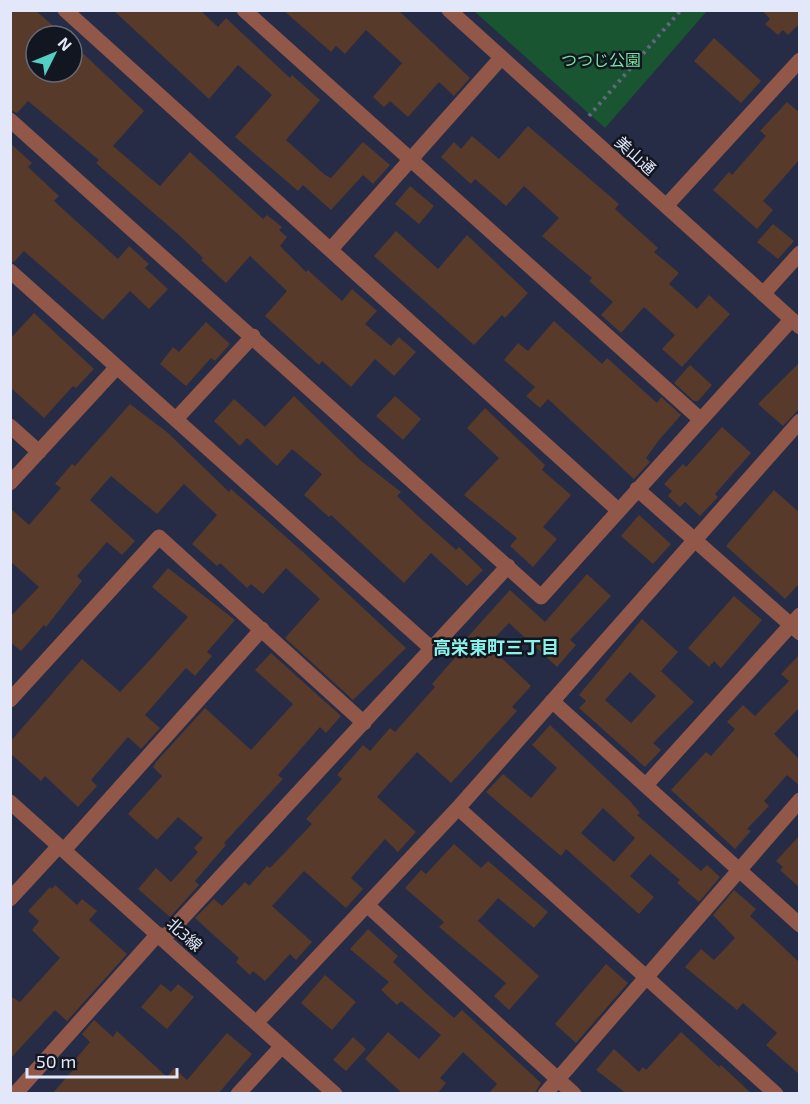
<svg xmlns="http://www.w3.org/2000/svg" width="810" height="1104" font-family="'Exo 2','Noto Sans JP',sans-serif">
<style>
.green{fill:#195530}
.building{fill:#573a2a;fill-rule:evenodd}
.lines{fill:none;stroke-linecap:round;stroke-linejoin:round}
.path{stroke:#61677e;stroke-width:4;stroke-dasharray:3 4.5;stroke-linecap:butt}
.minor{stroke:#915749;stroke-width:15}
.labels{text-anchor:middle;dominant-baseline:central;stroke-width:5;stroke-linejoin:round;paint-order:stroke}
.park-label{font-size:16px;fill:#75e69b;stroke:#121621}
.street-label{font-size:16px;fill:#e2e7f9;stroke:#121621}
.neighbourhood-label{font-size:18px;font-weight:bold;fill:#89f3ea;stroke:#121621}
</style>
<rect width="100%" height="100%" fill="#262c46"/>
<path class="green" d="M474 11H707L605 128Z"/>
<path class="building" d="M10 10H35L65 36H36V72H72V43L144 111 113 146 149 177 160 186 190 152 263 219 267 215 282 227 279 230 287 237 280 246 306 272 308 270 342 301 352 289 377 311 365 324 391 346 399 337 416 352 394 376 375 359 351 387 322 361 319 365 265 316 287 291 250 256 226 283 201 260 203 258 179 235 96 163 99 160 28 101 17 113 10 110Z
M113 10H200L218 27 226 18 290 78 292 75 320 100 286 140 325 175 331 178 363 142 390 165 373 184 363 175 331 210 303 185 298 191 235 137 272 95 238 65 209 99Z
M283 10H398L470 78 454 96 439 82 408 117 390 101 384 107 373 97 402 63 366 30 345 54 336 46 331 52Z
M762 10H800V23L788 35 783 30 778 35 765 24 770 19Z
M714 38 761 81 741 103 694 61Z
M787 102 800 113V159L763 201 773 210 757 229 713 190 729 172 732 175 766 136 760 131Z
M528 126 619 204 615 209 658 248 654 252 679 273 669 284 697 309 709 295 730 314 682 367 662 349 675 335 644 307 621 333 601 315 613 302 589 281 592 278 542 236 559 218 524 186 506 206 475 179 471 184 441 157 454 142 461 149 472 136 499 159Z
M10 143 32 163 28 167 59 196 54 201 118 259 129 246 149 264 145 268 168 289 149 309 130 291 103 320 24 251 14 262 10 261Z
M410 186 434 206 419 224 395 204Z
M773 224 794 241 778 259 757 242Z
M396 231 438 269 467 235 528 293 505 318 502 315 474 345 374 256Z
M34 313 94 369 76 388 73 386 44 418 10 387V339Z
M554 321 602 364 607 358 657 403 661 397 681 415 659 440 646 458 650 462 634 479 548 399 540 408 526 396 535 387 504 360 518 343 528 351Z
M206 322 230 344 215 361 211 358 186 386 160 364 173 347 179 352Z
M800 362V408L783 426 758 404Z
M690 365 712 385 698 401H694L674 383Z
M294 396 360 460 401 492 397 496 419 517 456 550 459 547 483 570 467 586 431 553 404 583 331 515 329 517 304 495 322 474 292 449 277 466 247 438 240 446 214 421 234 399 265 427Z
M395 396 421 419 403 440 376 416Z
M130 404 168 433 229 492 231 489 302 551 406 648 353 700 285 638 320 599 286 568 263 594 251 584 247 588 220 563 217 566 192 544 217 515 184 484 157 514 111 476 90 500 135 541 122 555 107 542 77 576 82 581 46 627 44 625 21 651 10 642V617L39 587 10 561V508L29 525 61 488 55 484 72 464 75 466Z
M485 408 545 465 542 470 571 495 543 527 557 539 533 567 510 546 517 538 464 495 499 458 467 428Z
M722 427 751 453 715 494 718 497 700 516 685 502 680 507 668 496 672 491 664 484 683 464 686 467Z
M774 490 800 513V583L785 599 726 546Z
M639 515 671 544 653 564 621 536Z
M168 568 235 620 207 652 212 656 195 676 186 668 145 715 160 728 141 749 128 737 91 780 97 786 78 807 45 776 41 781 10 753V742L82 659 120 692 149 661 188 617 152 587Z
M587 574 611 596 570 640 576 645 557 667 509 623 488 645 531 686 512 707 517 711 451 783 417 752 377 797 416 832 398 852 385 839 351 878 363 889 346 908 304 871 272 906 312 942 296 960 290 954 265 981 253 971 250 975 236 962 239 958 195 918 214 899 222 906 245 882 249 886 267 866 270 868 312 824 306 819 342 779 337 775 363 745 370 751 390 728 395 732 435 687 432 684 459 653 456 650 510 590 545 622Z
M734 596 762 620 721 668 714 661 709 667 688 648Z
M642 619 678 652 661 671 694 702 653 743 661 750 645 767 579 708 586 701 579 695ZM630 672 656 696 631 723 605 700Z
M271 653 341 716 326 733 320 727 278 775 283 779 224 843 226 845 195 881 199 885 170 917 138 889 156 868 171 882 198 852 194 848 203 838 178 817 157 840 128 814 162 776 153 767 156 762 205 708 251 750 293 704 255 670Z
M800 654V707L774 734 800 760V786L787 775 764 801 769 806 747 829 751 831 735 849 671 790 706 752 711 756 735 729 727 722 743 705 755 716 789 681 781 674Z
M550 725 630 801 640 813 637 815 701 871 707 865 720 877 699 902 677 883 680 880 650 854 630 876 654 897 639 914 566 849 561 856 486 792 503 774 531 798 557 768 532 745ZM603 808 635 838 614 862 581 833Z
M800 835V888L780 870 783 867 776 861Z
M454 844 481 868 488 861 548 912 534 928 498 898 478 921 539 976 509 1010 494 996 506 983 439 927 444 922 405 888 421 870 426 874Z
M55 885 77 905 82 899 97 911 89 920 127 954 67 1021 55 1010 10 1059V996L20 1002 60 958 32 930 39 921 28 911 50 887 52 889Z
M734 890 756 909 750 916 800 963V1075L766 1045 777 1033 743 1003 737 1010 685 967 701 949 714 960 735 938 713 915Z
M368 929 398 956 393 962 428 995 454 1018 462 1010 541 1083 534 1094H488L497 1084 463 1052 440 1078 446 1083 437 1094H403L365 1059 388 1032 419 1059 441 1035 401 1001 397 1005 381 990 389 982 350 949Z
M606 964 628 983 576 1043 555 1024Z
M325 975 356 1002 332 1030 301 1003Z
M161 984 171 992 178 984 194 997 167 1029 141 1007Z
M94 1020 113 1037 117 1031 167 1077 174 1068 187 1080 227 1033 252 1054 218 1094H52L79 1063 75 1060 90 1042 82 1034Z
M681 1032 719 1067 721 1065 752 1094H627L596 1070 614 1049 639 1072 643 1067 646 1070Z
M353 1037 366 1049 346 1071 333 1060Z"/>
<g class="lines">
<path class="path" d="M589 116 681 10"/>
<path class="minor" d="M65 10 618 510
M244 10 700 419
M449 10 800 327
M10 120 541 597 791 320
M666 206 800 60
M331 249 501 58
M10 271 432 649
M763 294 800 253
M176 419 253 336
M10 426 39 452
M10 483 117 367
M637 489 800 633
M10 700 159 537 364 723
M552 701 800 925
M646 785 800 615
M10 802 335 1094
M458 808 776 1094
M64 850 262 629
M10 899 59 846
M367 905 574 1094
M163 939 508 566
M256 1023 458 808 800 421
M15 1094 158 934
M238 1094 282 1046
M545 1094 800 800"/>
</g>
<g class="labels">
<g class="park-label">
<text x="601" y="59">つつじ公園</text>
</g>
<g class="street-label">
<text transform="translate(636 155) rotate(42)">美山通</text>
<text transform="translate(185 934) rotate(42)">北3線</text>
</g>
<g class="neighbourhood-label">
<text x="496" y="647">高栄東町三丁目</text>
</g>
</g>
<rect width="810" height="1104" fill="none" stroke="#e2e7f9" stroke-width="24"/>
<g transform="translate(54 54) rotate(47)"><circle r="28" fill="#121621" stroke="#656a77" stroke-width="1.5"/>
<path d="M0-4.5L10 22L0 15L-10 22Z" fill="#55cec4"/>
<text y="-9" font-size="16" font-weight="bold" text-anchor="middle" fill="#e2e7f9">N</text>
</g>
<path d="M27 1068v9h150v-9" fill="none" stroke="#e2e7f9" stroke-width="3"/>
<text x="36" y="1068" font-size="18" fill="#e2e7f9" stroke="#121621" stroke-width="4.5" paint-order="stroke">50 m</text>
</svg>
